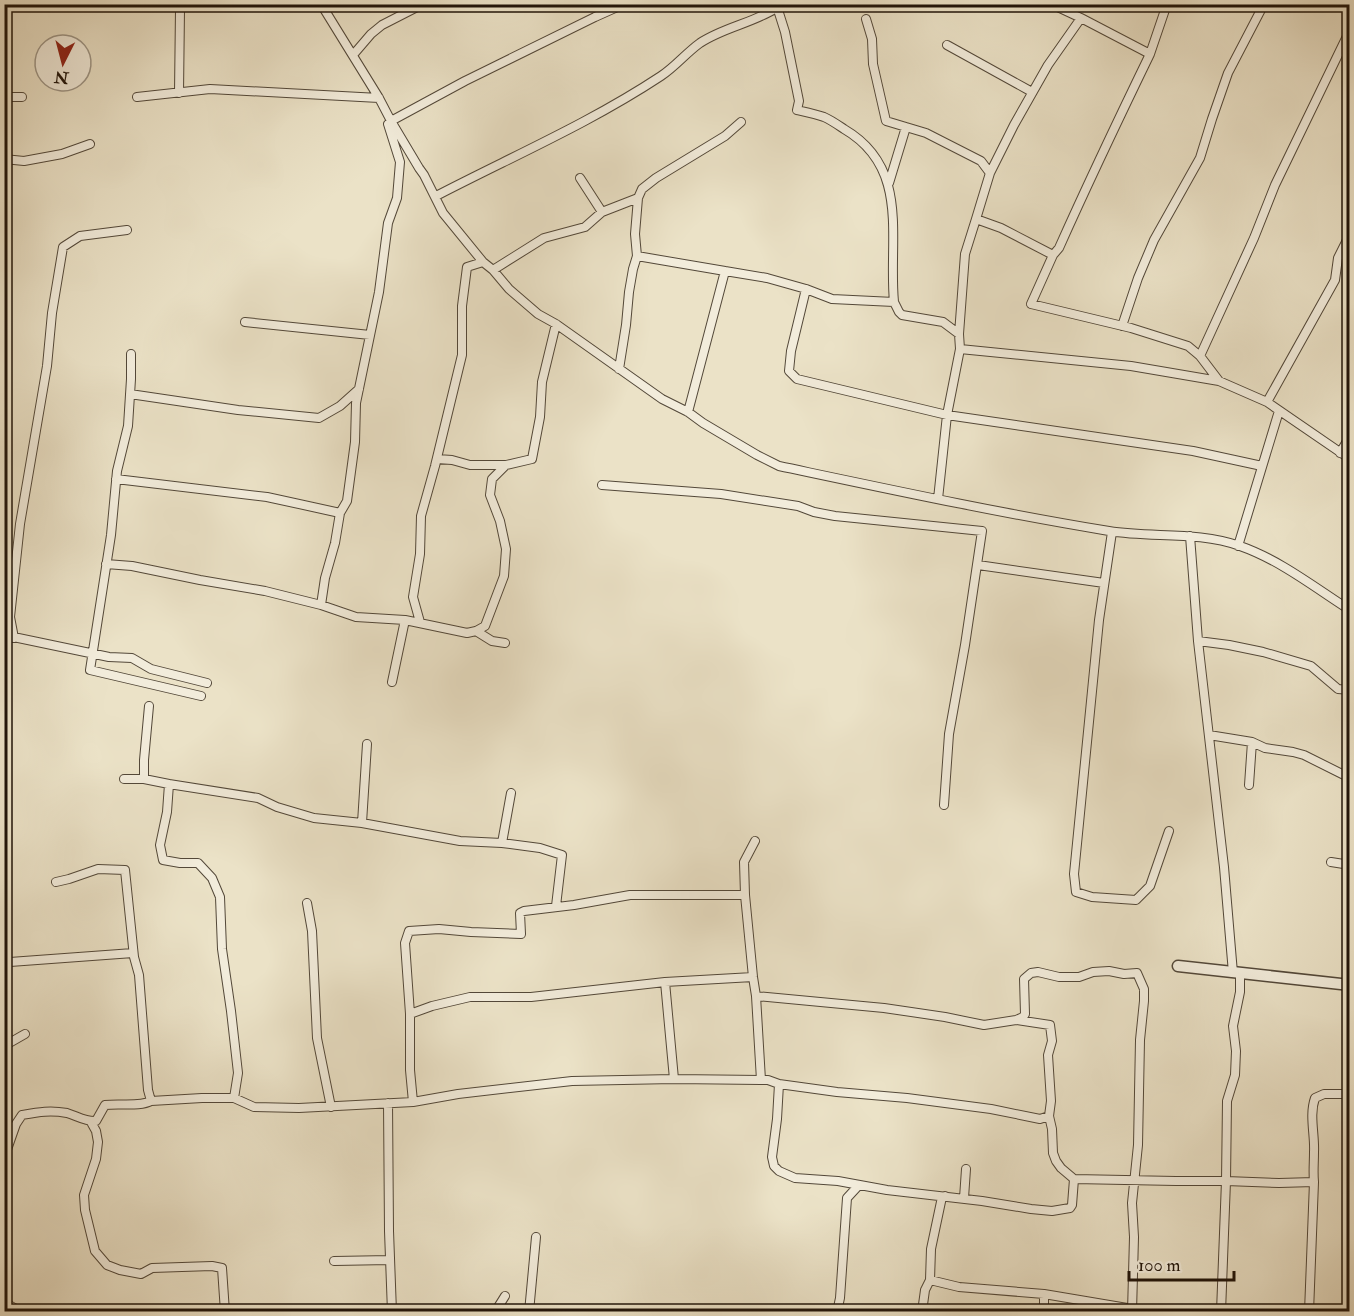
<svg xmlns="http://www.w3.org/2000/svg" width="1354" height="1316" font-family="'IM FELL Double Pica',serif">
<style>
.lines{fill:none;stroke-linecap:round;stroke-linejoin:round}
.minor-casing{stroke:#534839;stroke-width:10}
.tertiary-casing{stroke:#534839;stroke-width:13}
.minor{stroke:#f2ecdb;stroke-width:8}
.tertiary{stroke:#f2ecdb;stroke-width:10}
</style>
<rect width="100%" height="100%" fill="#ebe2c7"/>
<filter id="stains"><feTurbulence type="fractalNoise" baseFrequency=".00333" numOctaves="4"/><feColorMatrix values="0 0 0 0 .2 0 0 0 0 .09 0 0 0 0 .02 0 0 0 .5 -.17"/></filter>
<radialGradient id="worn" r=".72"><stop offset=".6" stop-color="#630" stop-opacity="0"/><stop offset="1" stop-color="#630" stop-opacity=".3"/></radialGradient>
<g class="lines">
<defs>
<path id="minor" d="M176 4 180 9 179 93
M321 4 379 98 391 121 419 168 424 175 443 213 483 262 493 270 509 289 538 314 556 324 662 399 688 412 703 423 757 455 779 466C888 489 999 513 1109 531 1152 538 1198 531 1240 546 1280 560 1314 587 1350 610
M1081 18 1150 54 1167 4
M866 19 872 39 873 64 886 121 926 133 981 161 990 173 976 219 1001 228 1053 255 1031 304 1131 328 1188 346 1200 356 1219 381 1267 402 1350 459
M947 45 1032 92
M353 55 371 34 382 25 423 4
M4 97H22
M137 97 210 89 379 98
M4 159 24 161 62 154 90 144
M990 173 1014 125 1048 65 1081 18 1051 4
M580 178 602 212
M889 183 906 127
M436 196C511 157 590 123 661 76 675 67 686 53 700 43 724 27 754 23 778 7
M1053 255 1059 248C1088 183 1119 118 1150 54
M637 256 725 271 688 412
M493 270 544 238 585 227 602 212 638 198
M725 271 767 278 806 289 832 299 894 302C888 239 911 168 844 129 838 125 831 120 824 117 816 114 806 112 797 110L799 101 785 32 779 13 778 4
M806 289 791 351 789 371 797 379 947 415 1193 451 1262 466
M894 302 899 312 902 315 943 322 959 334 960 349 947 415 938 499
M245 322 370 335
M1122 326 1138 278 1154 240 1200 158 1212 119 1228 73 1264 4
M959 334 965 254 976 219
M960 349 1131 366 1219 381
M131 354V379L128 426 117 471 111 535 90 670 201 696
M1200 356 1254 238 1275 185 1350 30
M619 369 626 325 629 292 633 269 637 256 635 234 638 198 642 189 656 178 725 136 741 122
M130 394 238 410 319 418 340 406 359 389
M1267 402 1335 280 1338 258 1350 234
M1340 453 1350 436
M437 459 452 460 470 465H506
M116 479 267 497 340 513
M602 485 721 494 798 506 814 512 835 516 982 531 965 645 949 734 944 805
M1112 532 1099 620 1074 874 1076 892 1092 897 1136 900 1150 886 1169 831
M1190 536 1198 641 1224 867 1233 973
M1238 546 1279 411
M106 564 132 566 200 580 265 591 321 605 356 617 405 620 467 633 476 631 485 626 504 576 506 549 500 521 490 495 492 479 506 465 532 459 540 417 542 382 556 324
M978 565 1104 583
M321 605 325 578 335 543 340 513 347 501 355 442 356 403 379 292 388 223 397 198 400 162 388 124 391 121 465 81 595 17 624 4
M420 622 413 597 420 554 421 516 435 466 462 355V306L467 267 483 262
M476 631 492 641 505 643
M4 635 109 657 132 658 151 669 207 683
M14 638 10 617 20 524 47 366 52 313 63 247 80 236 127 230
M1198 641 1229 645 1263 652 1311 666 1338 689 1350 690
M392 682 405 620
M149 706 144 760V779L169 784 167 812 160 845 163 860 180 863H198L212 878 220 897 222 949 231 1011 238 1073 234 1098
M1209 735 1252 742 1265 748 1293 752 1304 755 1350 778
M367 744 362 823 460 841 502 843 540 848 562 855 556 906
M124 779H144
M169 784 258 798 277 807 314 818 362 823
M1249 785 1252 742
M755 841 744 862 745 895 753 977 756 996 761 1080H768L779 1084 837 1092 907 1098 991 1109 1040 1119 1049 1116
M502 843 511 793
M1331 862 1350 865
M56 882 69 879 98 869 125 870 134 957 139 975 148 1090 151 1101 202 1098H234L254 1107 299 1108 413 1102 458 1094 572 1081 674 1079 761 1080
M307 903 312 931 317 1038 331 1107
M4 961 10 962 133 953
M665 982 674 1079
M756 996 884 1008 945 1017 984 1025 1016 1020 1023 1017 1025 1014 1024 979 1031 973 1038 972 1059 977H1079L1093 972 1109 971 1124 974 1137 973 1144 989V1001L1140 1040 1138 1145 1132 1203 1134 1237 1132 1312
M410 1014 405 943 409 931 439 929 471 932 521 934 520 913 524 911 574 905 630 895H745
M1017 1020 1050 1025 1052 1041 1048 1055 1051 1101 1049 1116 1052 1129 1053 1153 1056 1161 1061 1168 1074 1179 1176 1181H1226L1279 1183 1314 1182
M4 1046 25 1034
M779 1084 777 1119 772 1157 774 1166 779 1171 795 1178 838 1181 887 1190 982 1201 1031 1209 1052 1211 1070 1208 1072 1205 1074 1179
M413 1102 410 1070V1014L432 1006 470 997H531L665 982 753 977
M388 1103 389 1231 392 1312
M91 1122 96 1131 98 1142 96 1159 84 1195 85 1210 95 1251 107 1265 120 1270 141 1274 152 1268 212 1266 222 1268 225 1312
M4 1158 16 1124 22 1115C39 1112 50 1110 67 1113 77 1116 86 1122 96 1121L105 1105C119 1103 140 1107 151 1101
M964 1198 966 1169
M334 1261 390 1260
M930 1280 959 1287 1044 1294 1133 1309
M4 1302 21 1312
M495 1312 505 1296
M529 1312 536 1237
M837 1312 840 1298 847 1198 859 1185
M922 1312 925 1290 930 1280 931 1249 942 1197 945 1196
M1044 1312V1294
M1221 1312 1226 1181 1227 1101 1235 1075 1236 1051 1233 1026 1240 992V974
M1309 1312 1314 1182C1313 1172 1314 1163 1314 1152 1315 1135 1309 1115 1315 1098L1324 1094H1350"/>
<path id="tertiary" d="M1178 966 1350 985"/>
</defs>
<use href="#minor" class="minor-casing"/>
<use href="#tertiary" class="tertiary-casing"/>
<use href="#minor" class="minor"/>
<use href="#tertiary" class="tertiary"/>
</g>
<rect width="1354" height="1316" fill="none" stroke="#ebe2c7" stroke-width="24"/>
<rect x="6" y="6" width="1342" height="1304" fill="none" stroke="#20140a" stroke-width="3"/>
<rect x="12" y="12" width="1330" height="1292" fill="none" stroke="#20140a" stroke-width="1.5"/>
<g transform="translate(63 63) rotate(186)"><circle r="28" fill="#f2ecdb" stroke="#9e9687" stroke-width="1.5"/>
<path d="M0-4.5L10 22L0 15L-10 22Z" fill="#8f2418"/>
<text y="-9" font-size="16" font-weight="bold" text-anchor="middle" fill="#20140a">N</text>
</g>
<path d="M1129 1271v9h105v-9" fill="none" stroke="#20140a" stroke-width="3"/>
<text x="1138" y="1271" font-size="18" fill="#20140a" stroke="#f2ecdb" stroke-width="4.5" paint-order="stroke">100 m</text>
<rect width="100%" height="100%" filter="url(#stains)"/>
<rect width="100%" height="100%" fill="url(#worn)"/>
</svg>
